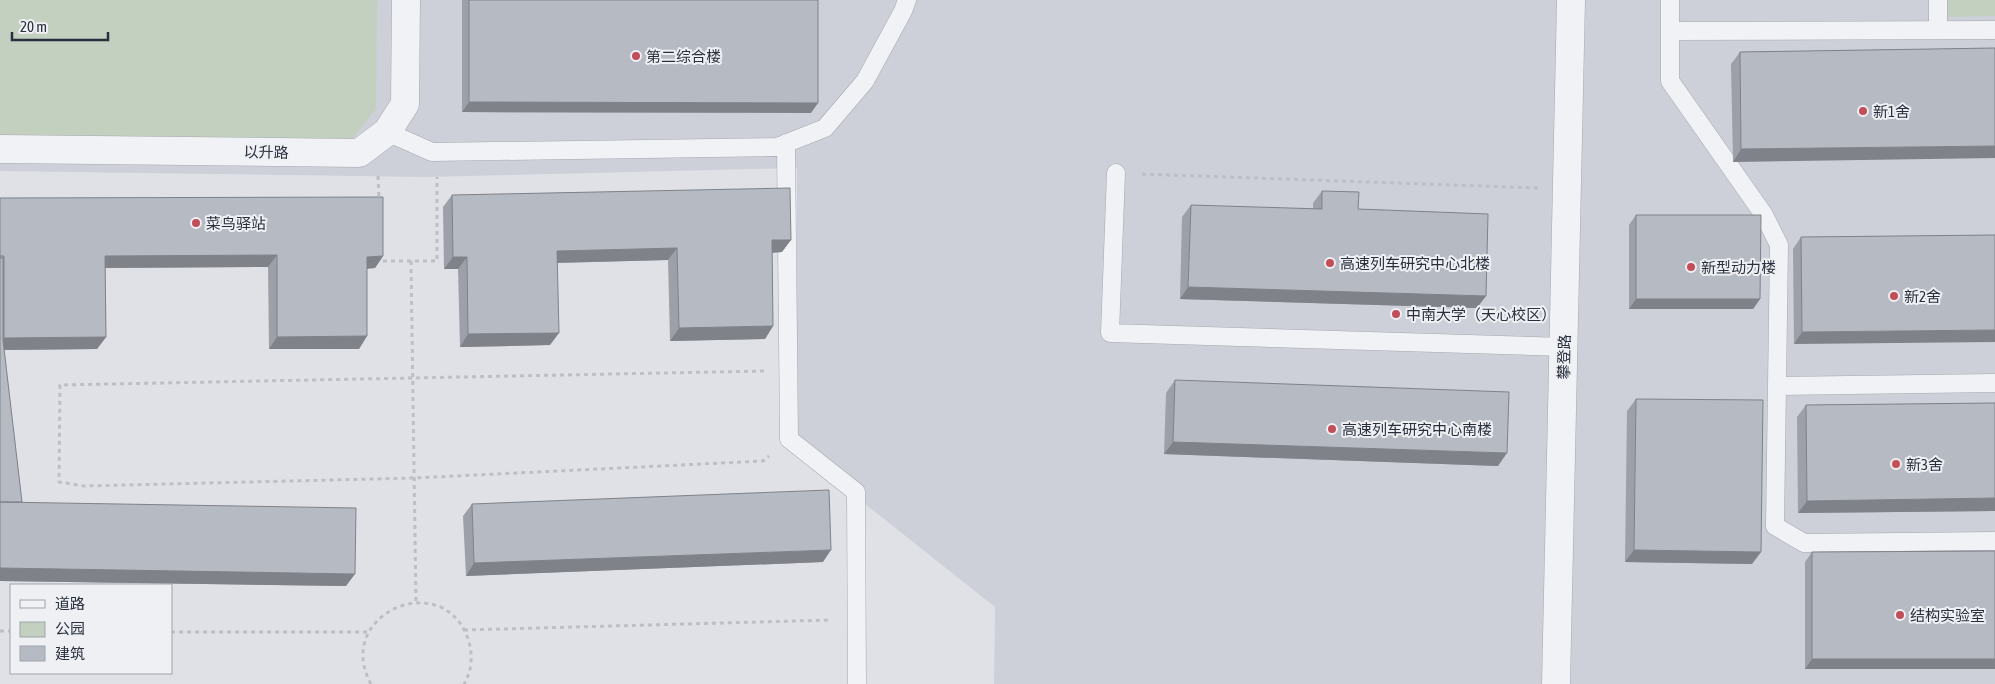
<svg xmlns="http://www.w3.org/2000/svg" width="1995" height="684" font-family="'Asap Condensed','Noto Sans SC',sans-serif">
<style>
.built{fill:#cdd0d8}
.green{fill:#c3d0c0}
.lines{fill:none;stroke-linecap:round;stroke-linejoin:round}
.service-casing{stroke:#a5a8b0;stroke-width:19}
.minor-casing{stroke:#a5a8b0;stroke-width:29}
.path{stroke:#bdbfc5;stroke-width:3;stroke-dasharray:4 4;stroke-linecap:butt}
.service{stroke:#f1f2f5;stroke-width:18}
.minor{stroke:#f1f2f5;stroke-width:28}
.wall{fill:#9da0a8}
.shaded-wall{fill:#7f8288}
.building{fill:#b6bac3;stroke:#7f8288}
.poi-dot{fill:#c14e58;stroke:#eef0f4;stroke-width:2}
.labels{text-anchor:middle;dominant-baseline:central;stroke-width:4;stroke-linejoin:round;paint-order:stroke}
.poi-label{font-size:15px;fill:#292f3c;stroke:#eef0f4;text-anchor:start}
.street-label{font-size:15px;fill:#292f3c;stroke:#eef0f4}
</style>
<rect width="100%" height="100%" fill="#dfe1e7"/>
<path class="built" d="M0 0H1995V684H994L995 607 797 450V168L425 177 0 171Z"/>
<path class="green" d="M0 0H377L376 109 351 140 0 138Z
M1940 0H1995V16L1940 17Z"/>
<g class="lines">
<defs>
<path id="service" d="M1670 0V81L1764 215 1779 245 1775 526 1804 543 1995 541
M1938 0V30
M1670 31 1995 30
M387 132 432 152 777 147 825 128 865 81 903 11 907 0
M786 143 789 439 856 492 857 684
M1116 173 1110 333 1564 347
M1777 386 1995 383"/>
<path id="minor" d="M0 149 359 153 387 132 405 104 406 0
M1556 684 1571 0"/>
</defs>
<use href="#service" class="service-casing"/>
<use href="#minor" class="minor-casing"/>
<path class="path" d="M1142 174 1538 188
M378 176 379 200
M380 256V261H437V177
M411 261 416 603
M764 371 60 385 59 482 84 486 414 478 763 461 769 456
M464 630 831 620
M0 631H11
M171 632H369
M371 684C333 615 440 568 467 636 473 652 473 669 464 684"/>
<use href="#service" class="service"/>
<use href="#minor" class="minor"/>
</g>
<path class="wall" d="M462 0H818L811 113 462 112Z
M1995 48 1733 162 1731 64 1740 52Z
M1322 191 1358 209 1477 308 1180 299 1182 217 1191 205 1313 209V203Z
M452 195 782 252 772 253 773 326 765 339 670 341 668 260 557 263 550 345 460 347 458 269H444L443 207Z
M0 198 383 256 375 268 367 269V336L359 349H269L268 267 105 268 106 337 97 349 4 350 22 502 346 586 0 581Z
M1636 215 1760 299 1753 309H1629V225Z
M1995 235 1794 344 1793 249 1801 237Z
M1175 380 1498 466 1164 454 1166 393Z
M1636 399 1752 564 1625 562 1627 411Z
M1995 403V511L1798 513 1797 417 1806 405Z
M472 504 823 562 466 576 463 516Z
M1995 551V669H1805V562L1812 552Z"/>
<path class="shaded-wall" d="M469 102 818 103 811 113 462 112Z
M1995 146V158L1733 162 1741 149Z
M772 240H791L782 252 763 253Z
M677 248 668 260 548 263 557 251Z
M277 255 268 267 96 268 105 256Z
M383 256 375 268 358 269 367 257Z
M453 257H467L458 269H444Z
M1188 287 1486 296 1477 308 1180 299Z
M1636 299H1760L1753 309H1629Z
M773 326 765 339 670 341 679 328Z
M1995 330V342L1794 344 1802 332Z
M559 333 550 345 460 347 468 334Z
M367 336 359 349H269L277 337Z
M106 337 97 349 0 350V344L4 338Z
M1173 442 1507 453 1498 466 1164 454Z
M1995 498V511L1798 513 1807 501Z
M831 550 823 562 466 576 474 563Z
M1634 550 1761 552 1752 564 1625 562Z
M0 568 355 574 346 586 0 581Z
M1812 659H1995V669H1805Z"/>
<path class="building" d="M469 0H818V103L469 102Z
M1995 48V146L1741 149 1740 52Z
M790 188 791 240H772L773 326 679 328 677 248 557 251 559 333 468 334 467 257H453L452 195Z
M1322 191 1359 192 1358 209 1488 214 1486 296 1188 287 1191 205 1322 209Z
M383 197V256L367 257V336L277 337V255L105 256 106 337 4 338V256H0V198Z
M1636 215H1761L1760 299H1636Z
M1995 235V330L1802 332 1801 237Z
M0 258H3V340L22 502H0Z
M1175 380 1509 392 1507 453 1173 442Z
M1636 399 1763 400 1761 552 1634 550Z
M1995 403V498L1807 501 1806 405Z
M829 490 831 550 474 563 472 504Z
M0 502 356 508 355 574 0 568Z
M1995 551V659H1812V552Z"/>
<g class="poi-dot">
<circle cx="636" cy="56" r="5"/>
<circle cx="1863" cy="111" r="5"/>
<circle cx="196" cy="223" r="5"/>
<circle cx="1330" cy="263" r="5"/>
<circle cx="1691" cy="267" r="5"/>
<circle cx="1894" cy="296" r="5"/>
<circle cx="1396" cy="314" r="5"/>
<circle cx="1332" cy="429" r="5"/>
<circle cx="1896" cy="464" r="5"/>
<circle cx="1900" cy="615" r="5"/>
</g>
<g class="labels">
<g class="poi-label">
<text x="646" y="56">第二综合楼</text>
<text x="1873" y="111">新1舍</text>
<text x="206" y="223">菜鸟驿站</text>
<text x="1340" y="263">高速列车研究中心北楼</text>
<text x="1701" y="267">新型动力楼</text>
<text x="1904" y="296">新2舍</text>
<text x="1406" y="314">中南大学（天心校区）</text>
<text x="1342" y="429">高速列车研究中心南楼</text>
<text x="1906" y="464">新3舍</text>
<text x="1910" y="615">结构实验室</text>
</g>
<g class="street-label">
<text transform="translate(266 152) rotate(1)">以升路</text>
<text transform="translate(1564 357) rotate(-89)">攀登路</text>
</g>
</g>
<rect x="10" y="584" width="162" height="90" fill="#eef0f4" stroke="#9fa3aa"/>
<rect x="20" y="600" width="25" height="8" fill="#f1f2f5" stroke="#9fa3aa"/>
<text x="55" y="609" font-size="15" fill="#292f3c">道路</text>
<rect x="20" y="622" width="25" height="15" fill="#c3d0c0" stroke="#9fa3aa"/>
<text x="55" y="634" font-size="15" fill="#292f3c">公园</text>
<rect x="20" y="646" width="25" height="15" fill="#b6bac3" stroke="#9fa3aa"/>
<text x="55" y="659" font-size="15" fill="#292f3c">建筑</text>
<path d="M12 32v8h96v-8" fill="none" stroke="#292f3c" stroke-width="2.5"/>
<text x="20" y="32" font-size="15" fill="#292f3c" stroke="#eef0f4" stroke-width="4" paint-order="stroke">20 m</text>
</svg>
